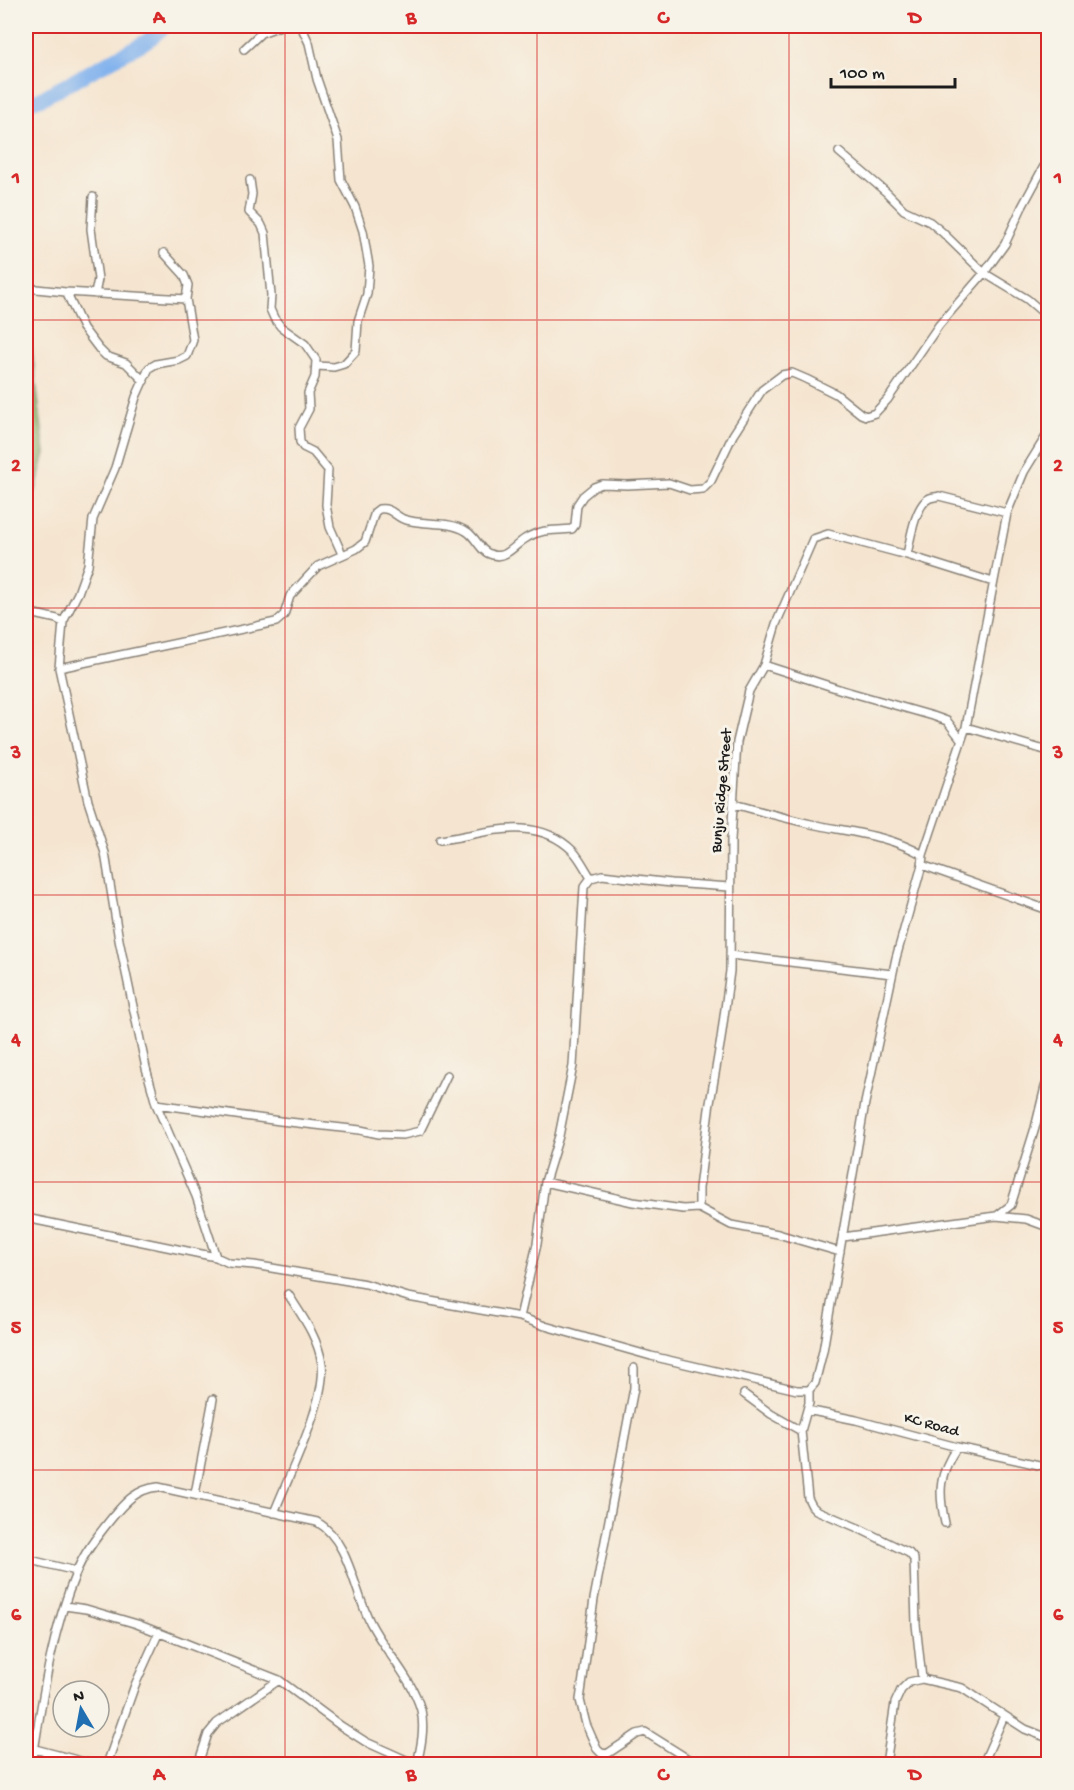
<svg xmlns="http://www.w3.org/2000/svg" width="1074" height="1790" font-family="'Gochi Hand',sans-serif">
<style>
.forest{fill:#89ab60;stroke:#52643e;stroke-width:1.5}
.lines{fill:none;stroke-linecap:round;stroke-linejoin:round}
.river{stroke:#82b2ed;stroke-width:15}
.minor-casing{stroke:#888076;stroke-width:10}
.minor{stroke:#fff;stroke-width:7}
.grid{fill:none;stroke:#d62828;stroke-width:1.5;stroke-opacity:0.55}
.labels{text-anchor:middle;dominant-baseline:central;stroke-width:6;stroke-linejoin:round;paint-order:stroke}
.street-label{font-size:16px;fill:#1c1c1c;stroke:#f7f3e8}
.neatline{fill:none;stroke:#d62828;stroke-width:2}
.grid-label{font-size:20px;text-anchor:middle;font-weight:bold;fill:#d62828}
</style>
<rect width="100%" height="100%" fill="#f7f3e8"/>
<filter id="ink" filterUnits="userSpaceOnUse"><feTurbulence type="fractalNoise" baseFrequency=".0167" numOctaves="2"/><feDisplacementMap in="SourceGraphic" scale="12" xChannelSelector="R" yChannelSelector="G"/><feConvolveMatrix kernelMatrix="1 2 1 2 8 2 1 2 1" color-interpolation-filters="sRGB"/></filter>
<filter id="wash" filterUnits="userSpaceOnUse"><feTurbulence type="fractalNoise" baseFrequency=".008" numOctaves="4" result="noise"/><feDisplacementMap in="SourceGraphic" scale="24" xChannelSelector="R" yChannelSelector="G"/><feGaussianBlur stdDeviation="1.35" result="paint"/><feColorMatrix in="noise" values="0 0 0 0 0 0 0 0 0 0 0 0 0 0 0 0 0 1.4 0 .05"/><feComposite in="paint" operator="in"/></filter>
<g filter="url(#wash)">
<rect width="100%" height="100%" fill="#f5e5d0"/>
<path class="forest" d="M27 313 45 453 35 492 26 494V314Z"/>
<g class="lines">
<path class="river" d="M26 103 40 99 147 41 165 26"/>
</g>
</g>
<g filter="url(#ink)">
<g class="lines">
<defs>
<path id="minor" d="M301 26 309 43 317 79 338 140 341 180 355 207 363 231 369 266 367 294 358 321 356 351 344 364 334 367 317 366
M244 49 261 33 280 26
M839 152 886 192 904 210 930 222 942 232 984 273 1027 299 1048 317
M250 180 252 194 249 212 261 224 265 233 271 295 270 309 274 318 281 327 305 344 316 360 315 377 308 393 309 409 299 428 300 442 303 447 313 452 328 470 326 505 330 527 342 554
M93 197 91 229 98 279 95 294
M164 253 184 275 188 285 186 299 193 340 187 356 179 360 156 364 149 368 136 397 115 468 93 519 88 565 78 593 63 622 59 668 88 801 105 853 119 940 146 1068 156 1104 196 1196 216 1257
M26 288 66 292 186 299
M66 292 83 328 99 349 106 356 126 363 144 381
M907 555C910 541 915 504 930 498 933 497 936 497 939 496L1007 513
M26 612 57 619 63 622
M764 665 842 690 933 716 947 721 961 739
M59 668 276 622 284 615 290 596 318 566 356 549 365 542 375 512 379 509C390 507 394 515 403 519 423 526 448 520 466 531 477 537 479 552 493 555 507 559 516 543 528 537 545 528 555 531 572 529L575 525 577 505 583 496 594 487 602 484 627 485 669 483 690 490 703 489 711 481 733 435 762 390 782 375 792 373 806 379 836 394 861 414 866 416 875 413 888 399 939 325 984 273 1005 244 1022 207 1048 159
M966 727 1048 751
M734 804C759 811 785 818 811 824 849 832 889 835 923 855
M440 840C485 834 535 813 573 851 580 858 585 869 591 878
M922 865 1048 910
M730 955 892 974
M156 1104 280 1121 360 1130 379 1134 403 1135 420 1131 447 1075
M545 1182 633 1202 683 1209 699 1208 731 1225 778 1234 840 1252
M699 1208V1188L709 1109 721 1039 730 971 731 840 737 742 749 691 764 665 776 624 813 539 828 534 907 555 993 582
M998 1215 1011 1205 1035 1128 1045 1087 1048 1080
M26 1218 216 1257 229 1263 254 1265 366 1284 408 1297 520 1317 545 1326 651 1356 797 1390H809L815 1383 823 1351 865 1103 896 958 922 865 923 855 966 727 1007 513 1024 472 1048 433
M843 1237 996 1216 1026 1219 1048 1227
M520 1317 537 1244 545 1182 559 1136 573 1066 584 887 591 878 602 875 671 883 730 887
M634 1368V1388L594 1599 580 1700 586 1724 597 1749 601 1753 607 1754 637 1734 645 1732 696 1764
M809 1390V1403L801 1431 808 1498 812 1506 816 1510 858 1528 909 1553 914 1559 916 1624 922 1679
M744 1394 771 1414 801 1431
M807 1410 856 1420 957 1447 1048 1467
M195 1494 213 1399
M274 1513C288 1477 327 1400 322 1364 318 1337 302 1316 288 1294
M945 1523C938 1491 939 1474 957 1447
M26 1559 76 1571
M65 1606 86 1609 137 1624 279 1680 341 1726 366 1742 415 1764
M35 1749 92 1764
M32 1764C42 1701 51 1633 76 1573 83 1554 98 1535 111 1519 124 1503 136 1489 158 1487L317 1522C349 1540 354 1591 370 1622 385 1652 411 1676 421 1710 425 1728 421 1747 417 1764
M107 1764 135 1685 159 1632
M198 1764 208 1734 217 1723 279 1680
M886 1764 895 1703 901 1690 909 1682 922 1679 962 1688 1025 1729 1048 1738
M985 1764 986 1757 1004 1716"/>
</defs>
<use href="#minor" class="minor-casing"/>
<use href="#minor" class="minor"/>
</g>
</g>
<path class="grid" d="M285 26V1764M537 26V1764M789 26V1764M26 320H1048M26 608H1048M26 895H1048M26 1182H1048M26 1470H1048"/>
<g class="labels">
<g class="street-label">
<text transform="translate(723 791) rotate(-85)">Bunju Ridge Street</text>
<text transform="translate(931 1426) rotate(15)">KC Road</text>
</g>
</g>
<rect width="1074" height="1790" fill="none" stroke="#f7f3e8" stroke-width="66"/>
<g transform="translate(81 1709) rotate(350)"><circle r="28" fill="#f7f3e8" stroke="#9f9d96" stroke-width="1.5"/>
<path d="M0-4.5L10 22L0 15L-10 22Z" fill="#1f6fb2"/>
<text y="-9" font-size="16" font-weight="bold" text-anchor="middle" fill="#1c1c1c">N</text>
</g>
<path d="M831 78v9h124v-9" fill="none" stroke="#1c1c1c" stroke-width="3"/>
<text x="840" y="78" font-size="18" fill="#1c1c1c" stroke="#f7f3e8" stroke-width="4.5" paint-order="stroke">100 m</text>
<rect x="33" y="33" width="1008" height="1724" class="neatline"/>
<g class="grid-label">
<text x="159" y="23">A</text>
<text x="411" y="23">B</text>
<text x="663" y="23">C</text>
<text x="915" y="23">D</text>
<text x="16" y="183">1</text>
<text x="1058" y="183">1</text>
<text x="16" y="471">2</text>
<text x="1058" y="471">2</text>
<text x="16" y="758">3</text>
<text x="1058" y="758">3</text>
<text x="16" y="1045">4</text>
<text x="1058" y="1045">4</text>
<text x="16" y="1333">5</text>
<text x="1058" y="1333">5</text>
<text x="16" y="1620">6</text>
<text x="1058" y="1620">6</text>
<text x="159" y="1780">A</text>
<text x="411" y="1780">B</text>
<text x="663" y="1780">C</text>
<text x="915" y="1780">D</text>
</g>
</svg>
